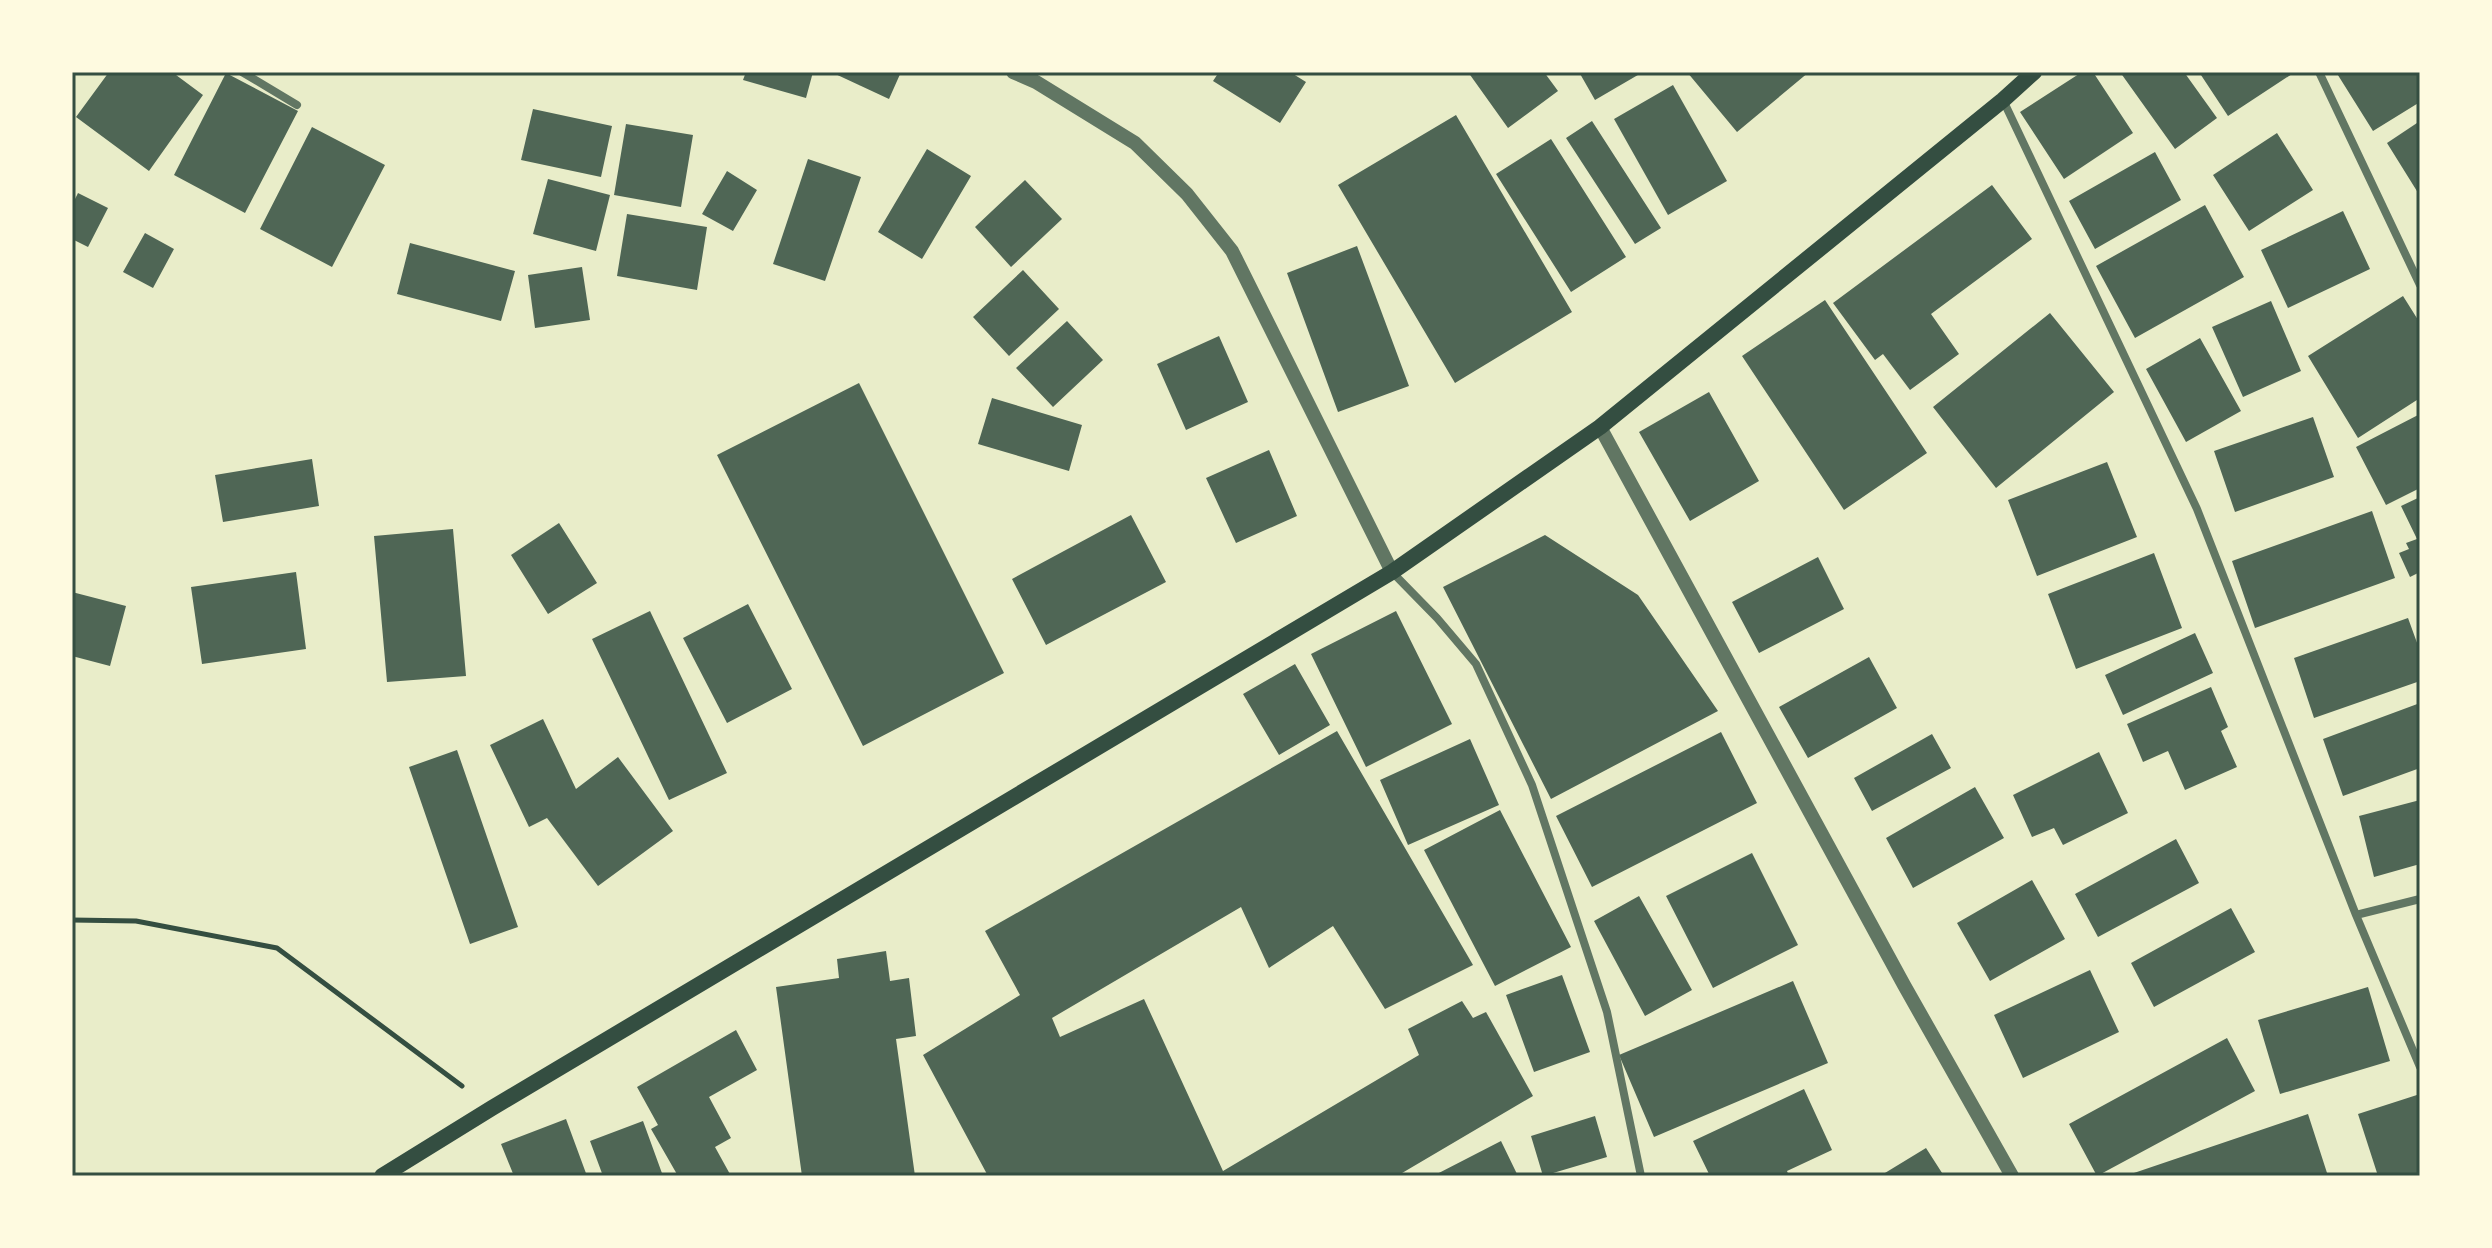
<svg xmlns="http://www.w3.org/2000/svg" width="2492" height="1248" font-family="'Fira Sans Condensed',sans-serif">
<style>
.building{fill:#4f6655}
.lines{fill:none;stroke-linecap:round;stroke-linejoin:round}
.path{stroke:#344e41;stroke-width:5}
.minor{stroke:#617663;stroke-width:8}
.tertiary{stroke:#617663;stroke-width:14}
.secondary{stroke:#344e41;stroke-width:16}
.neatline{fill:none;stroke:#344e41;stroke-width:3}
</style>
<rect width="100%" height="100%" fill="#e9edc9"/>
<path class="building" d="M109 72H172L203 95 149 171 76 117Z
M746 72H813L806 98 743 80Z
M831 72H901L889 99Z
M1219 72H1290L1306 82 1280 123 1213 81Z
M1468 72H1544L1558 91 1508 128Z
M1579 72H1643L1595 100Z
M1687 72H1809L1737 132Z
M2082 72H2093L2133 133 2064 179 2020 112Z
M2120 72H2184L2217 118 2175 149Z
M2199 72H2295L2228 116Z
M2336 72H2420V102L2373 131Z
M226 73 298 111 245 213 174 175Z
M1673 85 1727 181 1668 215 1614 119Z
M533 109 612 126 601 177 521 160Z
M1456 115 1572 312 1455 383 1338 185Z
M1592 121 1661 228 1635 244 1566 138Z
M2420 121V196L2387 143Z
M626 124 693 135 681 207 614 195Z
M312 127 385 165 332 267 260 229Z
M2277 133 2313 190 2249 231 2213 175Z
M1551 139 1626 257 1571 292 1496 174Z
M927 149 971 176 922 259 878 232Z
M2155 152 2181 200 2095 249 2069 201Z
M808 159 861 177 825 281 773 264Z
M727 171 757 190 733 231 702 214Z
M548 179 610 195 596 251 533 234Z
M1025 180 1062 219 1011 267 975 227Z
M1992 185 2032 239 1931 314 1959 354 1910 390 1883 354 1875 360 1833 303Z
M78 193 108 208 88 247 72 239V205Z
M2205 205 2244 277 2135 338 2096 266Z
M2343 211 2370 269 2288 308 2261 250Z
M627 214 707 227 697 290 617 276Z
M145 233 174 249 153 288 123 272Z
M410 243 515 271 501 321 397 294Z
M1357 246 1409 386 1338 412 1287 273Z
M582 267 590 320 535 328 528 275Z
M1023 270 1059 309 1009 356 973 317Z
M2403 296 2420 323V398L2358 438 2308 356Z
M1825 300 1927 453 1844 510 1742 356Z
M2271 301 2301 371 2243 397 2212 327Z
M2050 313 2114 392 1996 488 1933 407Z
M1067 321 1103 360 1053 407 1016 368Z
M1219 336 1248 402 1186 430 1157 364Z
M2200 338 2241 411 2186 442 2146 369Z
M859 383 1004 673 863 746 717 455Z
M1709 392 1759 481 1690 521 1639 432Z
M992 398 1082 425 1069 471 978 444Z
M2420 414V488L2386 505 2356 447Z
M2313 417 2334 477 2235 512 2214 451Z
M1269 450 1297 516 1236 543 1206 478Z
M312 459 319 506 223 522 215 475Z
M2107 462 2137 537 2037 576 2008 500Z
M2420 497V572L2410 577 2399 553 2409 549 2406 543 2417 539 2401 506Z
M2372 511 2395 578 2255 628 2232 561Z
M1131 515 1166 582 1046 645 1012 579Z
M559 523 597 583 548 614 511 555Z
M453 529 466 676 387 682 374 536Z
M1545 535 1638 595 1718 711 1551 799 1443 587Z
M2154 553 2182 628 2076 669 2048 594Z
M1818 557 1844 609 1759 653 1732 602Z
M296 572 306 649 202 664 191 587Z
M72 592 126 606 110 666 72 656Z
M748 604 792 689 727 723 683 638Z
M650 611 727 773 669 800 592 639Z
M1396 611 1452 724 1366 767 1311 654Z
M2408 618 2420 651V681L2314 718 2294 658Z
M2195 633 2213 673 2123 715 2105 675Z
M1869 657 1897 708 1808 758 1779 707Z
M1295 664 1330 725 1279 755 1243 694Z
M2211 687 2228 727 2221 731 2237 767 2185 790 2168 751 2143 762 2127 724Z
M2420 703V768L2343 796 2323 739Z
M543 719 576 789 618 757 673 831 598 886 547 818 529 827 490 745Z
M1337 731 1473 965 1385 1009 1333 926 1269 968 1241 907 1052 1018 1060 1037 1144 999 1223 1171 1419 1055 1408 1029 1462 1001 1473 1018 1486 1012 1533 1096 1397 1176H988L923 1055 1020 995 985 931Z
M1721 732 1757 803 1592 887 1556 816Z
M1932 734 1951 768 1872 811 1854 778Z
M1470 739 1499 805 1408 845 1380 780Z
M457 750 518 927 470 944 409 767Z
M2099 752 2128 813 2063 845 2054 828 2032 837 2013 795Z
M1975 787 2004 838 1913 888 1886 838Z
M2420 800V864L2374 877 2359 816Z
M1500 810 1571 947 1495 986 1424 850Z
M2176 839 2199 883 2098 937 2075 894Z
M1752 853 1798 945 1713 988 1666 896Z
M2032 880 2065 939 1990 981 1957 923Z
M1639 896 1692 990 1645 1016 1594 921Z
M2231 908 2255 952 2154 1007 2131 963Z
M886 951 890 981 909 978 916 1036 896 1039 915 1176H802L776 987 839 978 837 959Z
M2090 970 2119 1032 2023 1078 1994 1015Z
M1562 975 1590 1052 1534 1072 1506 995Z
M1793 981 1828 1063 1654 1137 1619 1055Z
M2368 987 2390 1061 2280 1094 2258 1020Z
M736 1030 757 1070 709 1097 731 1138 715 1147 731 1176H678L651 1129 658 1125 637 1087Z
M2227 1038 2255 1091 2097 1176 2069 1124Z
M1804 1089 1832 1150 1787 1171 1789 1176H1710L1693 1141Z
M2420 1094V1176H2378L2358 1114Z
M2308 1114 2328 1176H2128V1175Z
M1595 1116 1607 1157 1543 1176 1531 1136Z
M566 1119 587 1176H514L501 1144Z
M643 1121 663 1176H603L590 1141Z
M1501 1141 1517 1174 1512 1176H1433Z
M1926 1148 1944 1176H1880Z"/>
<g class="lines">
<path class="path" d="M72 920 136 921 277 948 462 1086"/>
<path class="minor" d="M242 72 297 105
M2319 72 2420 285
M2003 100 2197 509 2356 915 2420 1067
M1392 572 1437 618 1476 664 1532 785 1607 1012 1641 1176
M2356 915 2420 899"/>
<path class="tertiary" d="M1013 72 1036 82 1135 143 1187 194 1232 251 1392 572
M1600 427 1904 985 2012 1176"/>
<path class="secondary" d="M382 1176 492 1108 1392 572 1600 427 2003 100 2034 72"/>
</g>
<rect width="2492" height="1248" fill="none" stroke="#fefae0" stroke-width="148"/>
<rect x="74" y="74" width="2344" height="1100" class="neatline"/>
</svg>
